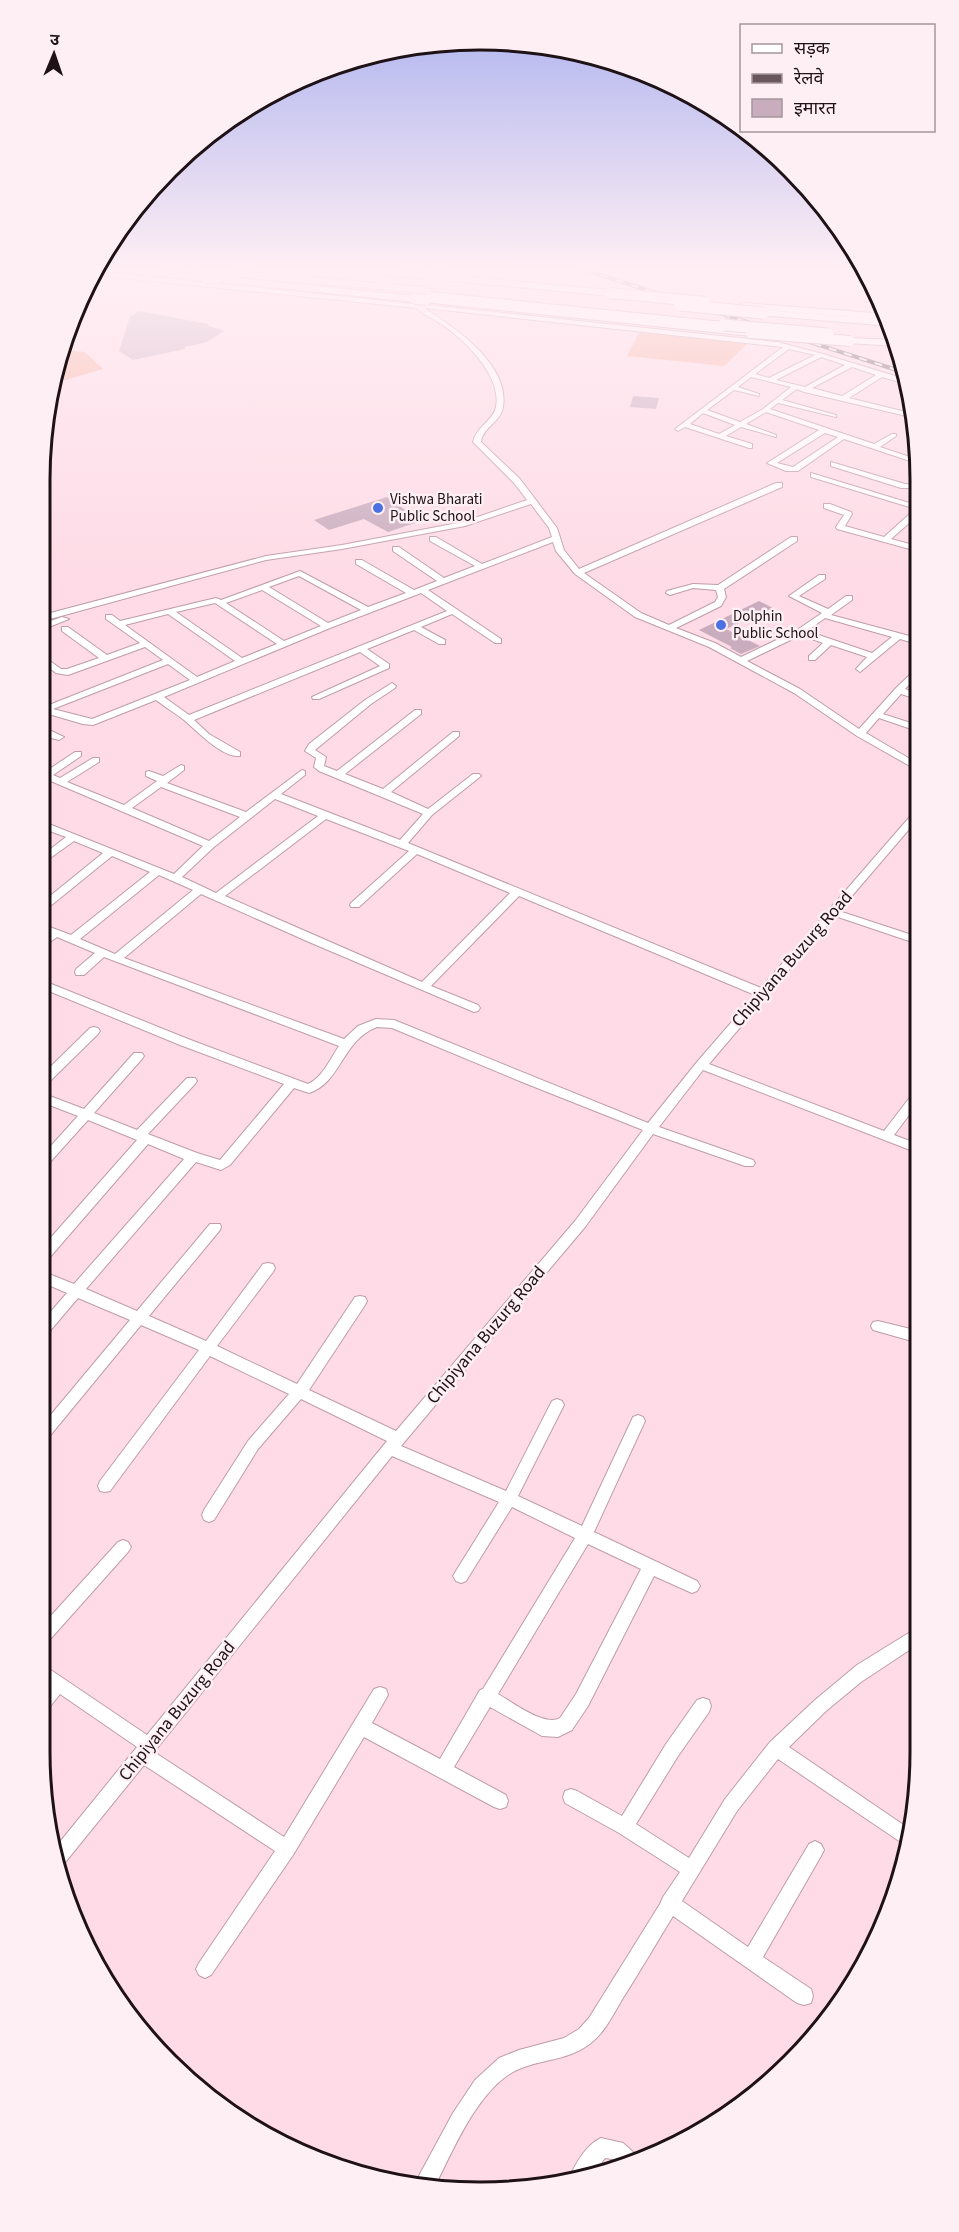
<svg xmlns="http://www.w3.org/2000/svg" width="959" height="2232" font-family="'Source Sans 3','Noto Sans Devanagari',sans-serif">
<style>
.green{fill:#f7af9e}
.building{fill:#c9acbe}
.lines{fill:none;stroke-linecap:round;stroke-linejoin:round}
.minor-casing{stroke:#be9da8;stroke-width:2}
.tertiary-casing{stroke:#be9da8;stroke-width:2}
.trunk-casing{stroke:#be9da8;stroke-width:2}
.motorway-casing{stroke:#be9da8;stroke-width:2}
.minor{fill:#fff;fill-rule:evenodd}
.tertiary{fill:#fff;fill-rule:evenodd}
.trunk{fill:#fff;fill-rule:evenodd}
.motorway{fill:#fff;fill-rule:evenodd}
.rail-casing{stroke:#6a565d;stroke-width:4}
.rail{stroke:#fdeff3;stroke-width:2;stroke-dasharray:8;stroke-linecap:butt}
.trunk-bridge-casing{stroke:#be9da8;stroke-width:12;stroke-linecap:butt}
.motorway-bridge-casing{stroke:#be9da8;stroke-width:13;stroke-linecap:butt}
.trunk-bridge{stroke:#fff;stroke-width:10}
.motorway-bridge{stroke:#fff;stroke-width:11}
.poi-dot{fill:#4a70e3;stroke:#fdeff3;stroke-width:2}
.labels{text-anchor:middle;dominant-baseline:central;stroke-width:5;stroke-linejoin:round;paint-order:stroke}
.far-poi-label{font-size:15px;fill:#1e1216;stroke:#fdeff3;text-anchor:start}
.street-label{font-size:18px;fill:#1e1216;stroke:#fdeff3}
.rim{fill:none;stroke:#1e1216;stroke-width:3}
</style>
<rect width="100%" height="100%" fill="#fedbe6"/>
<path class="green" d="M640 331 748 343 724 366 627 356Z
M60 350 85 352 103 369 55 383Z"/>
<path class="building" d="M139 311 208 324 209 326 224 331 207 342 185 347V349L133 360 119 351 130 317Z
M633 396 659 398 656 409 630 407Z
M387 497 421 521 388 532 364 519 329 530 314 520Z
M759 601 773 608 726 629 760 646 741 654 730 648 732 647 699 630Z"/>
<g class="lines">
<defs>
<path id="minor" d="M418 304 777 342 823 354 905 379 906 384 882 377 849 398 914 414 915 418 804 392 797 389 782 400 836 415V417L778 403 770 409 874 444 892 434H896V436L880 447 916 459V463L844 439 798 471H786L767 463 819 430 766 412 746 424 776 435V437L741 427 726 436 752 444V448H749L685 427 678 431 675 429 783 347 424 308C454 327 510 364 503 407 501 422 483 427 481 442L520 479 557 528 564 550 579 569 776 483H782V487L584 573 641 613 669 625 715 602 718 597 716 590 693 588 670 595 666 593 667 591 693 584 718 585 791 537H797V541L724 589 726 597 721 606 676 628 715 643 741 657 797 630 822 613 789 596 819 575H825V579L799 596 828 609 846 596H852V600L831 615 917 638V644L900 639 860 672 856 669 867 657 831 645 815 660H809V656L823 643 801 635 747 661 800 689 859 729 896 688 917 668V676L905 689 917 693V699L901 694 883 714 917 725V731L879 718 866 733 917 763V770L857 736 794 693 709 647 635 617 575 574 556 551 553 542 428 590 501 639V643H495L452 614 421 627 445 640V644H439L414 630 367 649 389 664V668L319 699H313L312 697 380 666 360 652 194 720 209 734 240 752V756C222 758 197 731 184 720 175 713 165 707 156 700L93 725 83 724 45 713H39V705L44 707 163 660 145 647 68 675 56 673 39 660V653L61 669H67L99 658 62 631V627H68L107 655 140 643 106 619V615H112L120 621 216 598 221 600 300 571 368 607 406 593 356 564V560H362L414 590 437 581 393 551V547H399L444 578 475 566 430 541V537H436L482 564 552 537 549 528 531 504 465 526 342 549 266 560 39 622V616L266 556 342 545 463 522 527 500 514 483 473 442C476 427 493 421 496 407 502 376 465 340 441 324 432 318 422 314 414 306ZM789 349 815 355 769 378 755 374ZM821 357 845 365 805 387 776 380ZM852 367 876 375 842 396 812 388ZM751 377 791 387 763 409 740 422 707 410 734 390 759 396V394L738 387ZM703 413 735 425 719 434 690 424ZM825 433 838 437 793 467 777 463ZM299 576 361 610 328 623 269 587ZM262 590 321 626 284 641 226 603ZM421 593 447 611 189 715 164 697 330 628ZM215 603 277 644 242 658 176 612ZM168 614 235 661 197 677 125 625ZM825 618 892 637 872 653 807 631ZM168 664 190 680 92 719 53 709Z
M831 462 905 484H910L916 480V486L912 488H901L831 466Z
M811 473 916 505V509L811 477Z
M824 504H830L851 512 852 514 845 526 884 537 913 511H916V517L891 539 917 546V551L837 529 836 527 844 515 824 508Z
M62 617 69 619 39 631V625Z
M392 683 396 686 395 688 371 704 315 750 326 757 324 766 337 771 415 710H421V714L345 774 383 789 453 732H459V736L391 792 428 809 473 774H479L481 776 432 815 408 843 761 988 914 812 917 811V820L839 911 918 937V944L835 916 709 1064 884 1131 914 1092 918 1091V1103L894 1135 918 1144V1153L703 1070 659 1127 753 1160 755 1163 753 1166H745L653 1134 585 1227 401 1446 506 1491 552 1401 557 1399 562 1401 564 1405 518 1496 582 1526 633 1417 638 1415 643 1417 645 1421 594 1532 697 1581 700 1586 697 1591 692 1593 654 1576 588 1706 572 1730 558 1737 542 1736 490 1707 454 1767 506 1795 508 1801 506 1807 500 1809 494 1807 364 1737 293 1855 211 1975 205 1978 199 1975 196 1969 199 1963 275 1851 144 1765 63 1865 58 1867 55 1848 137 1747 60 1694 45 1713 39 1715V1695L47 1685 39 1679V1662L147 1735 387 1441 301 1399 258 1449 214 1520 209 1522 204 1520 202 1515 204 1510 248 1441 289 1394 210 1356 110 1491 105 1492 100 1491 98 1486 100 1481 199 1350 141 1325 44 1443 39 1445V1429L130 1320 78 1298 44 1338 39 1340V1325L67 1293 39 1281V1270L74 1284 184 1159 148 1144 44 1264 39 1265V1251L137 1140 88 1120 43 1170 39 1172V1159L78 1116 39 1101V1092L84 1109 134 1053H142L144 1056 142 1059 94 1113 137 1130 187 1078H195L197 1081 195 1084 148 1134 197 1153 220 1160 284 1084 180 1045 39 987V979L188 1039 308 1084C323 1077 330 1059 339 1046L104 957 84 975H76L75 972 76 969 95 953 57 937 39 950V941L48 934 39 930V923L71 935 150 872 112 856 43 912 39 913V905L103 853 74 841 39 866V858L66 837 39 827V820L174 874 203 846 39 776V770L45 772 75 752H81V756L53 775 60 778 93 758H99V762L67 782 124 805 157 781 146 776V772L149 771 163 776 181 765 184 766V770L167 783 246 812 302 770 305 771V775L281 794 400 840 423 814 319 771 314 767 316 758 305 751 309 744 365 700ZM161 787 240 817 209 841 132 808ZM275 799 318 816 216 893 182 877 214 847ZM326 819 409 851 351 903 350 905 351 907H359L417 854 510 893 422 982 225 896ZM159 875 193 890 115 954 80 939ZM201 894 309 942 474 1012 478 1011 480 1008 478 1005 431 986 519 896 755 995 697 1062 648 1123 394 1020 376 1019 358 1026 344 1039 124 958ZM377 1027 392 1028 522 1082 643 1130 575 1221 396 1431 309 1390 365 1305 367 1301 365 1297 360 1296 355 1297 297 1384 217 1346 273 1272 275 1268 273 1264 268 1263 263 1264 206 1341 149 1316 220 1230 221 1227 220 1224H210L137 1311 86 1289 196 1162 221 1170 230 1165 294 1088 309 1093C341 1083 342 1040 377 1027ZM392 1456 499 1502 456 1571 453 1576 456 1581 461 1583 466 1581 512 1507 575 1538 483 1689 480 1690 440 1759 372 1723 388 1695 386 1689 380 1687 374 1689 284 1837 154 1752ZM588 1544 641 1569 576 1694 560 1718C545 1727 512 1702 498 1694Z
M39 729 49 730 64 737 59 740 39 735Z
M94 1027 98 1028 100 1031 98 1034 43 1088 39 1089V1078L90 1028Z
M878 1321 919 1331V1343L873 1330 871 1326 873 1322Z
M123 1540 128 1542 131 1547 128 1552 45 1645 39 1648V1629L118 1542Z
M920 1626V1643L861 1682 826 1711 789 1747 908 1828 905 1845 778 1759 737 1811 682 1901 748 1947 809 1844 815 1841 821 1844 824 1850 821 1856 763 1957 811 1989 813 1996 811 2003 804 2005 797 2003 673 1916C656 1944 640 1971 623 1998 614 2013 605 2032 591 2043 570 2060 543 2059 519 2069 480 2085 453 2150 435 2186L414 2185 453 2113 475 2080 499 2058 519 2050 564 2038 579 2029 589 2018 660 1904 663 1897 680 1872 619 1833 565 1803 563 1797 565 1791 571 1789 577 1791 622 1816 666 1744 697 1700 703 1698 709 1700 711 1706 709 1712 678 1756 636 1824 689 1858 725 1799 770 1742 815 1700 857 1665Z
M601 2138 623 2143 642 2160 624 2168 612 2159 605 2158 591 2177 570 2182 569 2179C575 2164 586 2145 601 2138Z"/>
<path id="tertiary" d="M442 270H448L417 308 91 275 93 271 415 304Z"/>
<path id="trunk" d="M125 270H158L206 275 211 278 206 281 130 273Z
M360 270H394L434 274 439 277 434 280 365 273Z
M445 275 610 290 615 293 610 296 442 280V276Z
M217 276 415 296 420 299 415 302 214 281 212 279Z
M426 297 751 330 756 333 751 336 423 302V298Z
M743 303 887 314 889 320 740 308V304Z
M850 338 894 340 896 346 846 343V339Z"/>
<path id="motorway" d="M195 270H219L220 272 215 275Z
M229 270 423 287 428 290 423 293 227 276 222 273Z
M431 292 724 322 729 325 724 328 427 297V293Z
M763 310 889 320 891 326 759 315V311Z"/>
</defs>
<use href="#minor" class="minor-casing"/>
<use href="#tertiary" class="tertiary-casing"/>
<use href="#trunk" class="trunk-casing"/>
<use href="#motorway" class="motorway-casing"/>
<use href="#minor" class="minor"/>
<use href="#tertiary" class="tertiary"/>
<use href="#trunk" class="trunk"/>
<use href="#motorway" class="motorway"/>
<defs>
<path id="rail" d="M585 270 903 372"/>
</defs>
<use href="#rail" class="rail-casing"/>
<use href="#rail" class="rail"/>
<defs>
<path id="trunk-bridge" d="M434 277 445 278
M206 278 217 279
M610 293 706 302
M415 299 426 300
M751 333 850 341"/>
<path id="motorway-bridge" d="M215 272 227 273
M429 282 441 283
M680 305 763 313
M724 325 828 334"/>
</defs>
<use href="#trunk-bridge" class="trunk-bridge-casing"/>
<use href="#motorway-bridge" class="motorway-bridge-casing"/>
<use href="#trunk-bridge" class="trunk-bridge"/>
<use href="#motorway-bridge" class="motorway-bridge"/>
</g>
<linearGradient id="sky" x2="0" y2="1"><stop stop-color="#abb1ef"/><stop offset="0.46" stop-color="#ffeff4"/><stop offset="1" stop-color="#ffeff4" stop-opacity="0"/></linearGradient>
<rect width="959" height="583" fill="url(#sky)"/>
<g class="poi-dot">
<circle cx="378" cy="508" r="6"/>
<circle cx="721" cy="625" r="6"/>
</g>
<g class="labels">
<g class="far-poi-label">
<text x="390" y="499">Vishwa Bharati<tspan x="390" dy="17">Public School</tspan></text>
<text x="733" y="616">Dolphin<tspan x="733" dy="17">Public School</tspan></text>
</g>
<g class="street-label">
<text transform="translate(792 959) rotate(-49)">Chipiyana Buzurg Road</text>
<text transform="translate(486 1335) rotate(-50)">Chipiyana Buzurg Road</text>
<text transform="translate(177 1711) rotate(-51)">Chipiyana Buzurg Road</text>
</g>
</g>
<path d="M0 0H959V2232H0ZM480 50H480A430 430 0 0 1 910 480V1752A430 430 0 0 1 480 2182H480A430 430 0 0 1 50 1752V480A430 430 0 0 1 480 50Z" fill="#fdeff3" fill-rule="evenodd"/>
<path class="rim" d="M480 50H480A430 430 0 0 1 910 480V1752A430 430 0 0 1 480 2182H480A430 430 0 0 1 50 1752V480A430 430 0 0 1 480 50Z"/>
<rect x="740" y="24" width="195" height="108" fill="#fdeff3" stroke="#a4979b" stroke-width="1.5"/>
<rect x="752" y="44" width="30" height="9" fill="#ffffff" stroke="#a4979b" stroke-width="1.5"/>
<text x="794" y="54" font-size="18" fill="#1e1216">सड़क</text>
<rect x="752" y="74" width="30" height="9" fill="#6a565d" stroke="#a4979b" stroke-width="1.5"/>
<text x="794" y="84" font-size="18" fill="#1e1216">रेलवे</text>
<rect x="752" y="99" width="30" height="18" fill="#c9acbe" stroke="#a4979b" stroke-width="1.5"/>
<text x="794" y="114" font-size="18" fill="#1e1216">इमारत</text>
<g transform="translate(54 54) rotate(2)" stroke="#fdeff3" stroke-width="4.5" paint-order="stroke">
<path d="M0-4.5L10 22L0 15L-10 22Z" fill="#1e1216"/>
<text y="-9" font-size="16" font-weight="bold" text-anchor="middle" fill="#1e1216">उ</text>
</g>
</svg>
